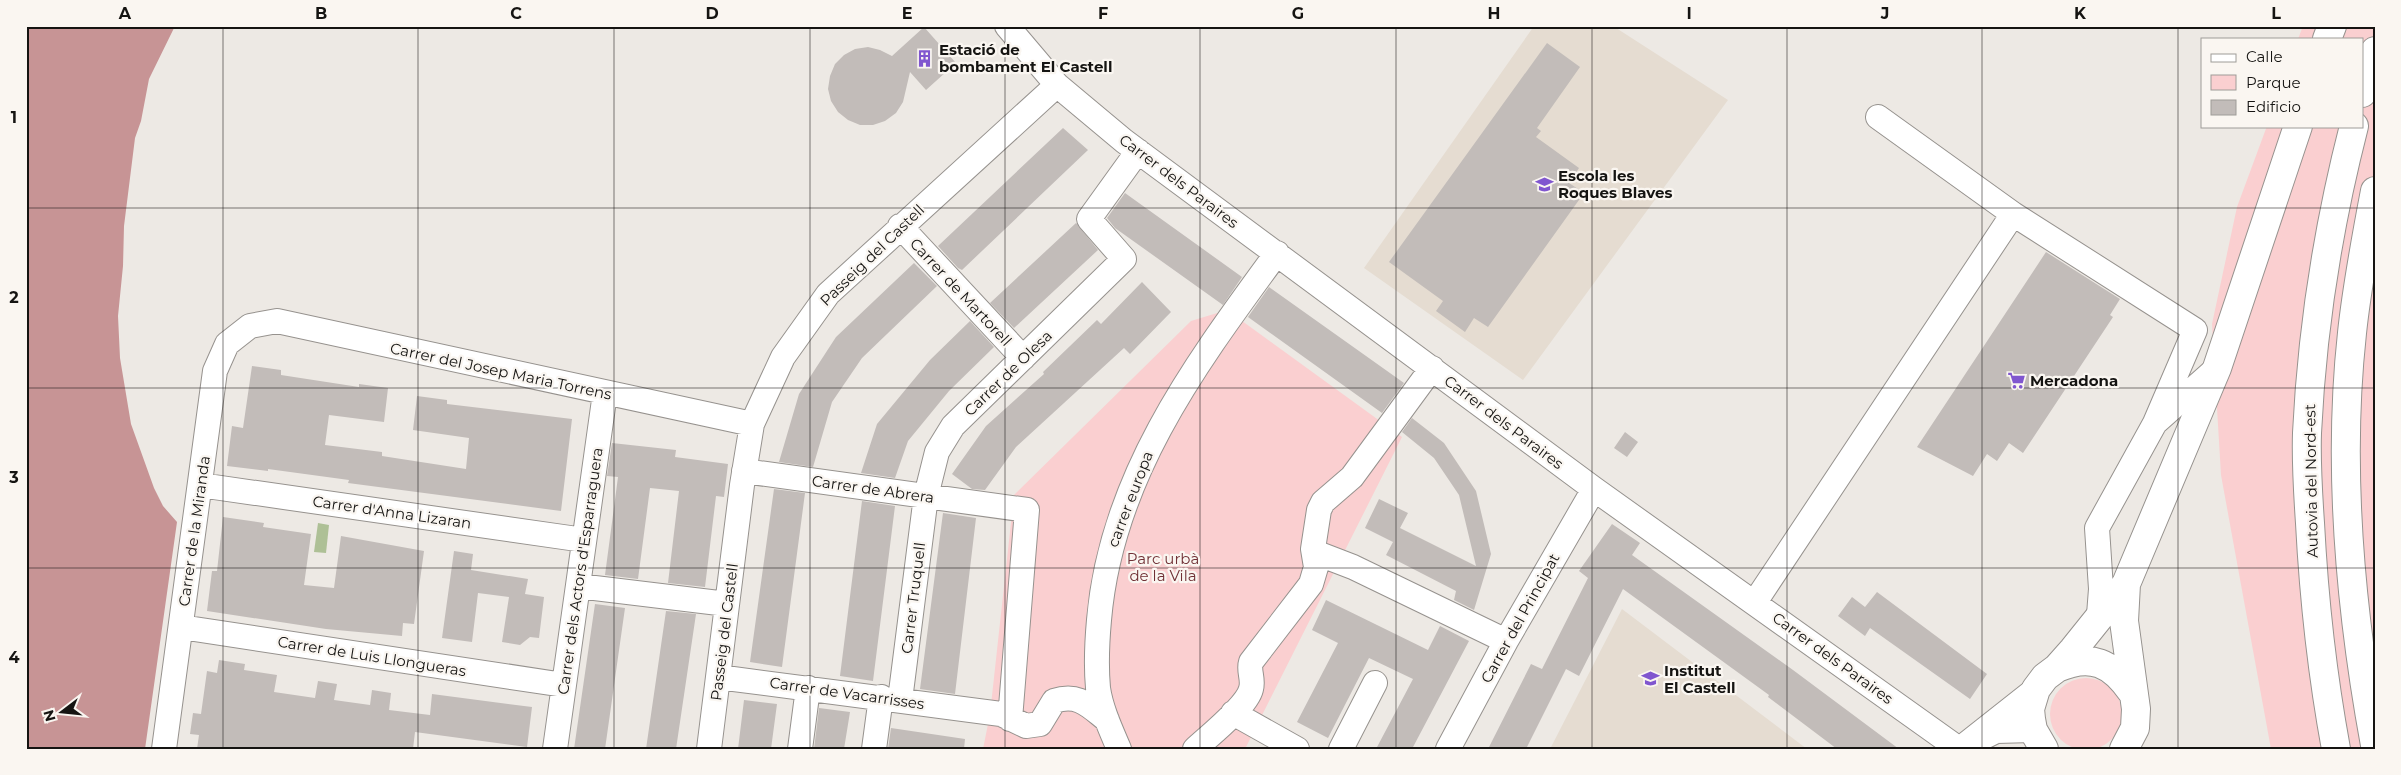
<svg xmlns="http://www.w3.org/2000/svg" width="2401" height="775" font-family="Montserrat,sans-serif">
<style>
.built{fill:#e5dcd1}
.green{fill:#facfd0}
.forest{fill:#c79495}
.water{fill:#aec096}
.building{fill:#c2bcb9}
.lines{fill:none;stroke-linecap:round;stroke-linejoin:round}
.street-casing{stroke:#96928e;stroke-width:26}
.secondary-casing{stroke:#96928e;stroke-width:30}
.highway-casing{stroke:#96928e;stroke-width:30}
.street{stroke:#fff;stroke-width:24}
.secondary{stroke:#fff;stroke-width:28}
.highway{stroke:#fff;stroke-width:28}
.grid{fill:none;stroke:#151412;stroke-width:1;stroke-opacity:0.55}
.labels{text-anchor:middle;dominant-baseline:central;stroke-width:4.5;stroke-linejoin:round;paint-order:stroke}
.poi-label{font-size:15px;font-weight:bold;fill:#151412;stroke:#faf6f1;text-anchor:start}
.street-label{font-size:15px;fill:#151412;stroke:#faf6f1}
.park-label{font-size:15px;fill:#703035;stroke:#faf6f1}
.neatline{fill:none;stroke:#151412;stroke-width:2}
.grid-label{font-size:16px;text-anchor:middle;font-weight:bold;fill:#151412}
</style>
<rect width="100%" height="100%" fill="#ede9e4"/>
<path class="built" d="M1534 26H1613L1728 100 1523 380 1364 268Z
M1622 609 1807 749H1550Z"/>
<path class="green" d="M2303 26H2375V749H2271L2221 475 2212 324 2237 207 2267 126H2362V39H2298Z
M1227 310 1402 437 1245 749H983L990 714 1014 495 1191 321Z
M2050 714a36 36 0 1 1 72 0a36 36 0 1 1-72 0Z"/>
<path class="forest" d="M26 26H175L149 79 141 121 135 138 124 226 123 266 118 316 120 358 131 424 154 488 163 506 177 522 145 749H26Z"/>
<path class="water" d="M318 523 329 525 326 553 314 552Z"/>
<path class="building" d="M924 27 956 63 926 90 910 72 903 102 896 113 885 121 873 125H860L848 120 838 112 831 101 828 89 830 76 835 64 844 55 855 49 868 47 880 50 892 56Z
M1547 43 1580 67 1537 128 1541 131 1536 137 1579 168 1569 183 1584 193 1488 327 1474 318 1465 332 1436 311 1443 301 1389 262Z
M1063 128 1088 150 962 270 958 268 938 246Z
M1125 193 1242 277 1223 305 1115 228 1107 218Z
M1076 223 1098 250 1014 328 990 303Z
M2046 252 2120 299 2110 315 2113 317 2023 453 2009 443 1997 461 1987 454 1973 476 1917 447Z
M914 263 937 286 862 358 832 402 813 467 779 462 799 394 836 337Z
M1142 282 1171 312 1130 354 1124 348 1016 447 985 490 972 489 952 474 986 426 1044 374 1043 372 1097 320 1101 324Z
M1269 287 1404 383 1382 413 1248 317Z
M970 321 994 347 949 391 908 441 895 478 861 473 877 424 930 360Z
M252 366 281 370V375L359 387V384L388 388 384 422 329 415 325 445 382 452V456L466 469 469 438 413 430 417 396 447 400V404L572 419 561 511 348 483 349 480 268 469V471L227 466 232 426 243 428Z
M1412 418 1444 443 1476 491 1491 554 1474 610 1454 600 1456 591 1386 555 1393 542 1365 528 1379 499 1408 513 1400 528 1476 566 1459 495 1434 458 1402 432Z
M1625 432 1638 442 1627 457 1614 448Z
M612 443 676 450 675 457 728 464 724 497 716 496 705 587 668 583 679 491 650 488 638 579 605 575 618 477 607 476Z
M774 489 805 493 782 667 750 662Z
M862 501 895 506 873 681 840 676Z
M943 513 976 518 955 694 920 689Z
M223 517 264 523 263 527 311 534 304 585 334 588 341 536 424 551 414 624 403 623 402 636 326 629 207 611 212 571H217Z
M1612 524 1640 543 1632 555 1793 670 1899 749H1837L1768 697 1769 695 1623 589 1579 676 1566 669 1526 749H1488L1531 664 1542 669 1588 578 1579 571Z
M454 551 473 554 471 570 528 579 525 594 544 597 539 638 530 637 520 645 502 642 509 597 478 593 472 642 442 638Z
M1877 592 1987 674 1970 699 1870 628 1865 636 1838 616 1852 597 1865 607Z
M1326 600 1428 650 1440 626 1469 641 1412 749H1376L1413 679 1369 658 1328 738 1297 722 1338 643 1312 630Z
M595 604 625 608 605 749H574Z
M666 611 696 614 676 749H646Z
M219 660 245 664 244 670 277 675 274 692 315 698 318 681 337 684 334 700 370 705 372 690 391 693 389 710 430 715 432 694 532 707 527 747 415 732 413 749H197L199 735 190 734 193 713 201 714 207 671 217 673Z
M744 700 777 704 771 749H738Z
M819 708 850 712 844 749H814Z
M891 728 965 739 964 749H888Z"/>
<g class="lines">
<defs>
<path id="street" d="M1057 85 1124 141 1594 489 1959 749
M1878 117 2013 214
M900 226 1023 358
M744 471 1027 510 1010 719
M200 485 584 540
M1314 552 1353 567 1506 641
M578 586 727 604
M1755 602 2013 214 2195 330 2155 423
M2099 615 2101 589 2097 528 2155 423 2217 368
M181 627 564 685
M718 677 1001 714 1026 726 1040 724 1054 701C1079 693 1089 706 1107 720
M900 700 926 496 937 452 953 426 1124 259 1089 219 1138 151
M1233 713 1297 749
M1982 738 1996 731 2033 730
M164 749 215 371 227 344 250 326 277 321 752 424
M555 749 605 393
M709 749 742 485 752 424 783 357 828 294 1057 85 1007 26
M800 749 808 688
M874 749 881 697
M1119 749C1111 730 1101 709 1098 688 1096 666 1097 642 1099 620 1111 477 1195 365 1277 253
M1195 749C1209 736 1247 706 1251 689 1254 679 1248 671 1251 662L1311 584 1316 567 1313 549 1319 510 1323 502 1352 477 1432 368
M1341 749 1375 683
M1448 749 1506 641 1594 489
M1960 749 2036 689"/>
<path id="secondary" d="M2327 39 2332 26
M2057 668C2091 653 2112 663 2132 692
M2044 749 2033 730 2031 719 2030 709 2036 689 2045 677 2057 668 2073 650 2126 584 2217 368 2298 126
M2124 749 2135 728 2136 709 2124 621 2126 584"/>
<path id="highway" d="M2362 93 2375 51
M2375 191C2366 238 2357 285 2352 333 2337 470 2350 609 2375 745
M2336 749C2322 673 2314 600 2310 523 2308 494 2306 463 2307 433 2312 329 2328 227 2354 126"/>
</defs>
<use href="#street" class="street-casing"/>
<use href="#secondary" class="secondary-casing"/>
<use href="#highway" class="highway-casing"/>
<use href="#street" class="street"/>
<use href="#secondary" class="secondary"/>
<use href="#highway" class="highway"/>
</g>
<path class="grid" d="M223 26V749M418 26V749M614 26V749M810 26V749M1005 26V749M1200 26V749M1396 26V749M1592 26V749M1787 26V749M1982 26V749M2178 26V749M26 208H2375M26 388H2375M26 568H2375"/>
<defs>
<symbol id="building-bare" viewBox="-9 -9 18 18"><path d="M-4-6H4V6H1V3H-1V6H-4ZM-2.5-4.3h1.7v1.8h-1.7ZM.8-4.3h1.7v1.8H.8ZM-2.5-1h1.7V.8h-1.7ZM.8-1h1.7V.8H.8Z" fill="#8056cf" stroke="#faf6f1" stroke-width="2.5" paint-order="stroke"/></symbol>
<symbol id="school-bare" viewBox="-9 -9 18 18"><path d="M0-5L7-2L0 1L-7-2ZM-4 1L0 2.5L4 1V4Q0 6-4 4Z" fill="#8056cf" stroke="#faf6f1" stroke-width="2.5" paint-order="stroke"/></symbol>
<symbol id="supermarket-bare" viewBox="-9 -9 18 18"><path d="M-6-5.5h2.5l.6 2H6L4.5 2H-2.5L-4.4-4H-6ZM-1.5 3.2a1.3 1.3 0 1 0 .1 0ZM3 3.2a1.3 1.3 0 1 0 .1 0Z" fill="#8056cf" stroke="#faf6f1" stroke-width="2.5" paint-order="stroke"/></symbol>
</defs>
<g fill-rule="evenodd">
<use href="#building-bare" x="912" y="46" width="25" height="25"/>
<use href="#school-bare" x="1532" y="172" width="25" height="25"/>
<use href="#supermarket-bare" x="2004" y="368" width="25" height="25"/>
<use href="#school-bare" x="1638" y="666" width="25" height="25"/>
</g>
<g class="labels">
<g class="poi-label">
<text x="939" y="49">Estació de<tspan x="939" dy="17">bombament El Castell</tspan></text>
<text x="1558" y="175">Escola les<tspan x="1558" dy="17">Roques Blaves</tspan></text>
<text x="2030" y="380">Mercadona</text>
<text x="1664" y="670">Institut<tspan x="1664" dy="17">El Castell</tspan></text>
</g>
<g class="street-label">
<text transform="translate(1179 181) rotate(37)">Carrer dels Paraires</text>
<text transform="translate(872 255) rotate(-44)">Passeig del Castell</text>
<text transform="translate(961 292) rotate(47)">Carrer de Martorell</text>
<text transform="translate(501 371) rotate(12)">Carrer del Josep Maria Torrens</text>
<text transform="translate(1008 373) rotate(-44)">Carrer de Olesa</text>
<text transform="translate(1504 422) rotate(37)">Carrer dels Paraires</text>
<text transform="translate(2311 481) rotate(-91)">Autovia del Nord-est</text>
<text transform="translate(873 489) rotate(8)">Carrer de Abrera</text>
<text transform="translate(1130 499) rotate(-69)">carrer europa</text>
<text transform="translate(392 512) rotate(8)">Carrer d'Anna Lizaran</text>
<text transform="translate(194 531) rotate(-82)">Carrer de la Miranda</text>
<text transform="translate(580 571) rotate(-82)">Carrer dels Actors d'Esparraguera</text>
<text transform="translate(913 598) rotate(-83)">Carrer Truquell</text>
<text transform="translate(1520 618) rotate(-61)">Carrer del Principat</text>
<text transform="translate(724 632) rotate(-83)">Passeig del Castell</text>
<text transform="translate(372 656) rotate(9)">Carrer de Luis Llongueras</text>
<text transform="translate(1833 658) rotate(36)">Carrer dels Paraires</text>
<text transform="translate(847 693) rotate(8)">Carrer de Vacarrisses</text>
</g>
<g class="park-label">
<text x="1163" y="558">Parc urbà<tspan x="1163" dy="17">de la Vila</tspan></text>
</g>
</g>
<rect width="2401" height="775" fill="none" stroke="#faf6f1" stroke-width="55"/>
<rect x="2201" y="38" width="162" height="90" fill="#faf6f1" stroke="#9e9c98"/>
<rect x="2211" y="54" width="25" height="8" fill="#ffffff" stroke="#9e9c98"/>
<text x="2246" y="62" font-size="15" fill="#151412">Calle</text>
<rect x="2211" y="75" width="25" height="15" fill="#facfd0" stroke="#9e9c98"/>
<text x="2246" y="88" font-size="15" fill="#151412">Parque</text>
<rect x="2211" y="100" width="25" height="15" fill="#c2bcb9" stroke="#9e9c98"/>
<text x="2246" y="112" font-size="15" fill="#151412">Edificio</text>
<g transform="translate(62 712) rotate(254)" stroke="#faf6f1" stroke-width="4" paint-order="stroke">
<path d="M0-4L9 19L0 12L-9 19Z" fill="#151412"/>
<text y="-8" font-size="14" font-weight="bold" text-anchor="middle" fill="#151412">N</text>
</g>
<rect x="28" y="28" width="2346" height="720" class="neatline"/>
<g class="grid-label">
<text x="125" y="19">A</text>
<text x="321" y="19">B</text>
<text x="516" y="19">C</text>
<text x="712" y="19">D</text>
<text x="907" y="19">E</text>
<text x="1103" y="19">F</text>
<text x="1298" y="19">G</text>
<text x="1494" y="19">H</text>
<text x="1689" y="19">I</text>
<text x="1885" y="19">J</text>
<text x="2080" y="19">K</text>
<text x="2276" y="19">L</text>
<text x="14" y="123">1</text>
<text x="14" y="303">2</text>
<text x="14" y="483">3</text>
<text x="14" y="663">4</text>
</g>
</svg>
